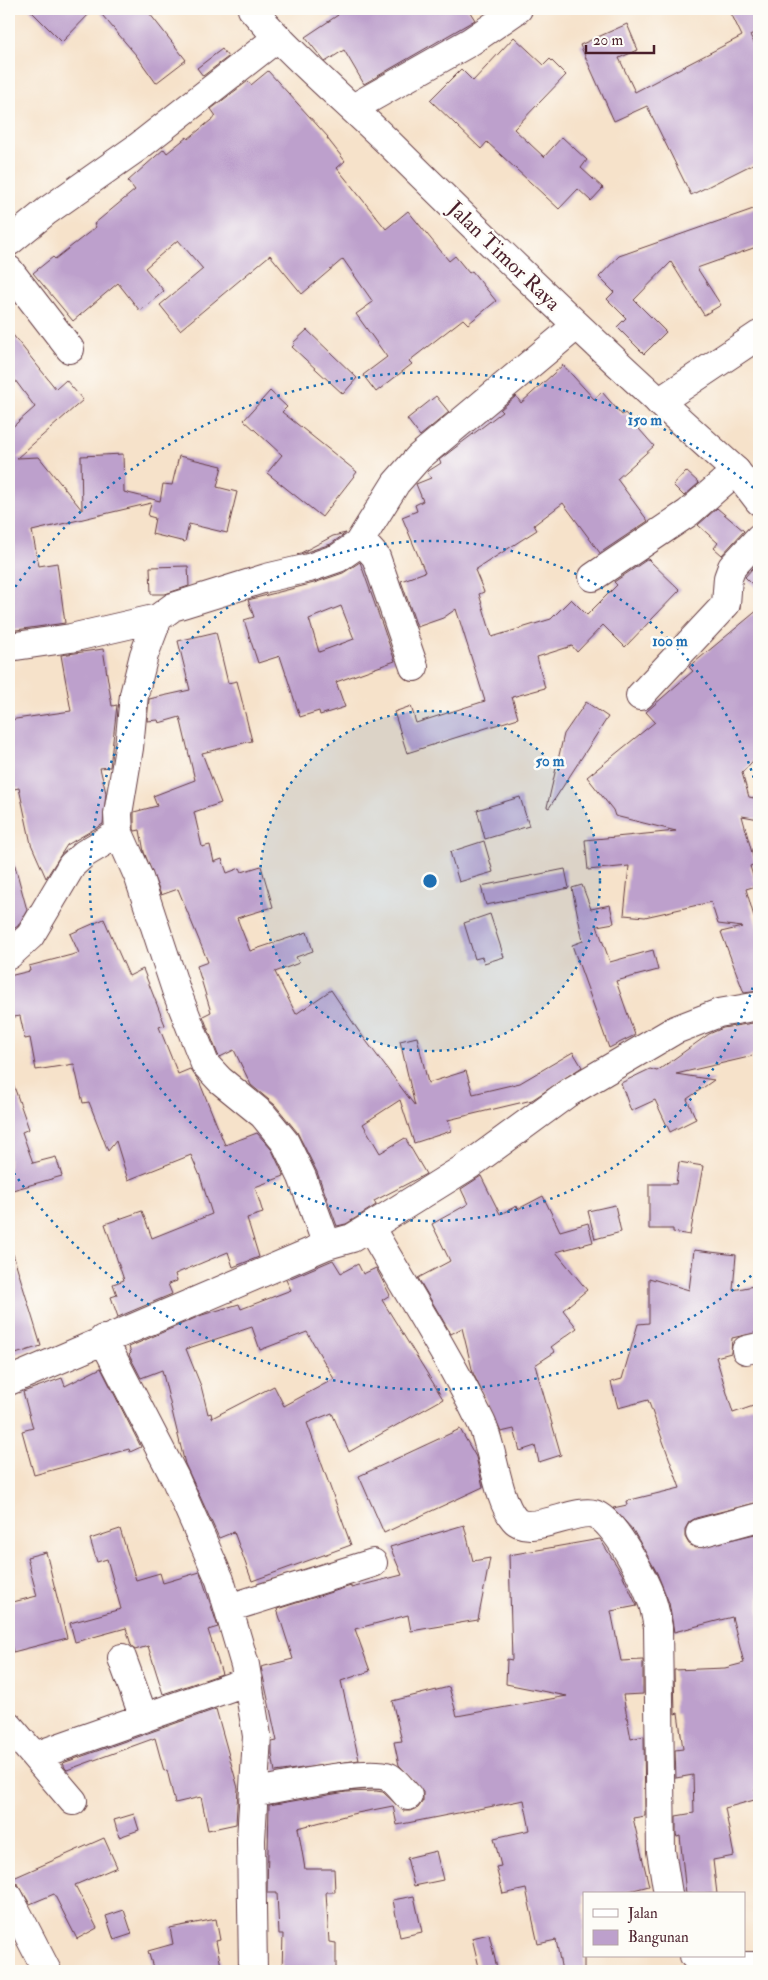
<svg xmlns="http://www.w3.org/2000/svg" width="768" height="1980" font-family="'IM FELL Double Pica',serif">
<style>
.building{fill:#bda0cc;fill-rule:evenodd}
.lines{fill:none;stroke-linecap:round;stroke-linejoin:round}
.minor-casing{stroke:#643c43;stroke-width:30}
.highway-casing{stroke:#643c43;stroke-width:30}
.minor{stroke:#fff;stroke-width:28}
.highway{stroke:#fff;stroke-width:28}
.ring{fill:none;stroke:#1f6fb2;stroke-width:2.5;stroke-dasharray:2.5 5}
.labels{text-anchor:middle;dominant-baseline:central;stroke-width:5;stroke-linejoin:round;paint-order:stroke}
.street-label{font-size:21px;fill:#4a1f2b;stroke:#fdfcf7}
.centre{fill:#1f6fb2;stroke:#fdfcf7;stroke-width:2.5}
.ring-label{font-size:15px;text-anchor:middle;font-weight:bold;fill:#1f6fb2;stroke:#fdfcf7;stroke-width:5;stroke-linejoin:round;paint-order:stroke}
</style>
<rect width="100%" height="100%" fill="#fdfcf7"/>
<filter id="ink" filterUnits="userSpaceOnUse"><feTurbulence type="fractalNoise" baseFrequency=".02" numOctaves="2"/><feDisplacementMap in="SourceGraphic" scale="10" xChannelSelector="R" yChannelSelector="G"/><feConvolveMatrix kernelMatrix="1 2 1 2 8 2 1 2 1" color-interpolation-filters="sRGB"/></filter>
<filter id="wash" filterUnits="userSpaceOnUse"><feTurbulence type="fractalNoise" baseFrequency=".0096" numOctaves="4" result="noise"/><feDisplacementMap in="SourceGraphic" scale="20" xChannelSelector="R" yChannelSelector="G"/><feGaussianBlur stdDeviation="1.12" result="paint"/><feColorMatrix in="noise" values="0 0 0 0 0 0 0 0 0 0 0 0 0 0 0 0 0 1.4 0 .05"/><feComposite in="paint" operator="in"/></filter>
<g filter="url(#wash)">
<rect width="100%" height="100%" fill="#f6e2ca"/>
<g id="blocks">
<path class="building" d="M29 9H94L62 42Z
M97 9H146L186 60 156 83 136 55Z
M334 9H468L475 20 364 84 344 50 325 62 305 37 338 15Z
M729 9H759V30L750 35 759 52V161L691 195 647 106 614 121 580 45 627 24 638 50 619 58 635 92 742 36Z
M514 37 544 65 550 59 566 75 514 129 544 157 562 137 587 160 581 168 603 188 591 201 578 189 559 209 487 142 481 149 430 100 461 69 473 81Z
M222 49 228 57 203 76 197 68Z
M268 71 328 137 327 138 345 161 337 168 386 229 408 211 449 261 455 256 469 273 472 271 496 301 468 324 463 319 409 361 412 364 376 392 363 375 387 357 356 314 373 302 343 259 302 294 270 255 180 330 160 305 203 269 178 240 145 268 164 291 140 311 118 283 73 321 33 273 53 257 55 259 96 227 94 224 135 190 128 181 164 149 167 153 187 137 188 139 216 116 211 109 248 81 251 85Z
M759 207V246L697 268 721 305 704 315 671 262 634 300 666 332 644 354 617 327 626 318 607 299 614 292 599 277 619 256Z
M9 330 56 389 66 380 83 400 17 458 39 457 82 510 81 456 123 454 124 492 160 501 163 484 172 485 179 456 222 466 217 487 237 492 227 533 189 524 185 542 152 534 155 518 148 516 151 503 32 531 39 566 57 563 65 623 9 631V430L35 407 9 372Z
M307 330 357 378 343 394 292 347 295 344 293 343Z
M563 365 594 399 602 392 622 415 625 413 654 446 617 479 648 521 600 553 563 503 534 525 537 530 475 570 484 592 479 594 492 637 551 619 571 599 587 615 617 585 614 582 648 559 680 590 625 647 603 625 577 652 572 646 537 657 545 688 512 697 518 718 407 753 394 712 411 706 416 723 485 701 456 609 443 618 417 627 401 581 425 572 402 517 417 511 415 505 423 501 416 484 431 478 427 472 441 463 439 460 502 412 500 410 516 396 521 403Z
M270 391 287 407 282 412 357 472 322 517 267 473 282 455 244 420Z
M436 396 449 412 420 436 407 419Z
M686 471 699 483 684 496 673 485Z
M717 508 744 531 722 555 714 548 718 543 698 525Z
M346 533 331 544 297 555 333 536Z
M759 561V591L745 577Z
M360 562 395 661 336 682 345 707 320 715 319 711 300 717 280 656 258 663 244 620 254 617 248 600 314 583 343 573ZM341 606 354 639 319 652 309 619Z
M188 566 189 586 165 594H151L150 567Z
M759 609V754L742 773 749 797 759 799V819L742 816 755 864 750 866 756 886 746 889 759 934V991L744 993 721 932 742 927 718 924 711 902 645 917 624 915 629 866 588 870 585 840 676 831 615 816 613 810 587 777 655 722 646 712 693 671 689 667Z
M216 632 228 683 237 681 252 741 202 753 221 803 194 812 202 847 210 845 214 862 222 859 227 873 240 868 242 872 261 866 273 907 237 918 250 951 307 932 313 951 296 957 299 963 275 972 296 1014 331 990 358 1030 415 1106 400 1041 417 1037 428 1083 466 1071 473 1094 520 1083 573 1052 582 1067 532 1100 448 1120 451 1131 414 1143 400 1100 363 1124 380 1153 405 1138 426 1174 374 1201 376 1205 346 1224 337 1226 317 1172 297 1132 275 1105 251 1085 234 1050 220 1057 218 1055 203 1016 211 1012 197 966 208 962 178 889 161 895 144 852 140 830 135 831 134 829V812L157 806 153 796 195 780 180 717 159 723 158 720 147 721 149 699 190 690 178 641Z
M103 649 112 706 117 705 110 767 100 768 106 793 103 824 67 845 46 878 31 844 19 788 9 790V720L71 711 61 655Z
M586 702 608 717 549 808 547 807 564 734Z
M520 797 529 826 485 839 477 810Z
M484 841 493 872 459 882 450 852Z
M14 862 27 910 18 926 9 932V863Z
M565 869 569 888 486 905 481 886Z
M582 885 591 909 610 905 614 923 597 926 610 962 653 950 658 970 616 981 635 1035 609 1048 572 945 583 941 572 888Z
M490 914 504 957 484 963 482 957 475 959 464 923Z
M104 919 129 976 143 969 165 1025 159 1027 178 1074 190 1069 199 1081 225 1145 257 1133 272 1150 284 1176 255 1187 263 1213 247 1218 259 1257 233 1267 228 1252 175 1274 177 1281 168 1284 172 1294 118 1317 111 1297 117 1295 113 1284 124 1280 105 1224 142 1211 152 1238 212 1214 200 1176 191 1155 128 1180 116 1141 108 1151 89 1102 83 1103 74 1064 36 1070 30 1038 25 1039 20 1016 9 1018V976L30 971 29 966 79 953 70 934Z
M759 1022V1050L749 1057 676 1074 714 1080 687 1099 696 1119 670 1132 655 1100 631 1111 621 1083 650 1069 657 1071 709 1034 723 1028Z
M11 1078 29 1129 22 1132 33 1163 56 1157 62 1176 9 1191V1079Z
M679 1162 703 1166 690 1235 673 1232V1229H649V1184H676Z
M481 1176 500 1214 517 1206 518 1209 543 1196 560 1231 588 1223 593 1242 556 1252 587 1290 563 1310 577 1328 551 1347 555 1352 535 1365 561 1455 539 1462 535 1446 520 1451 514 1429 501 1432 473 1373 462 1328 451 1334 418 1278 450 1261 432 1224 468 1204 461 1189Z
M615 1205 621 1232 595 1239 588 1211Z
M694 1250 736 1255 733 1290 759 1285V1332L732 1338 731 1353 716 1357 733 1413 759 1404V1502L696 1518 689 1522 685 1529V1537L689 1544 696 1548 759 1533V1788L755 1789 758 1799 725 1808 734 1856 713 1860 717 1894H686L680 1836 677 1837 676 1834V1816L694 1813 693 1775 676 1778 675 1750 683 1749 678 1713 675 1714 674 1670 725 1668 744 1663 732 1617 674 1632 669 1603 657 1573 633 1530 613 1508 627 1505 626 1501 680 1488 648 1400 618 1408 611 1382 622 1379 638 1324 649 1323V1278L689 1290Z
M13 1254 41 1346 9 1356V1255Z
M333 1260 341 1273 358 1264 363 1274 376 1268 390 1295 382 1300 443 1399 349 1452 332 1413 307 1423 351 1545 252 1581 234 1532 219 1538 185 1464 162 1370 141 1378 129 1355 131 1353 129 1347 202 1315 239 1304 241 1309 291 1290 286 1280ZM252 1327 260 1350 307 1332 334 1379 284 1406 274 1386 212 1418 211 1413 208 1414 201 1386 186 1349Z
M101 1368 141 1447 130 1452 129 1449 34 1475 22 1431 33 1428 23 1392 62 1378 65 1386Z
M460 1429 476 1457 483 1487 384 1533 359 1476Z
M464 1525 473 1561 490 1558 478 1620 411 1631 408 1615 355 1629 370 1671 341 1681 359 1760 275 1772 272 1754V1742L277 1741 261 1667 293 1659 277 1609 351 1586V1588L402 1575 390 1547Z
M120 1529 136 1580 160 1573 163 1583 200 1572 218 1627 208 1630 222 1674 163 1694 148 1646 135 1650 131 1645 126 1628 75 1642 70 1623 121 1609 107 1559 97 1562 90 1539Z
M600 1539 622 1574 637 1606 611 1611 621 1661 643 1660V1694L623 1695 631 1739 644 1736 645 1816 633 1818 649 1886 618 1894H584V1971H562L556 1940 538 1944 526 1889 503 1894 496 1867 501 1866 494 1838 530 1830 524 1800 397 1825 393 1806 352 1814 298 1828 305 1869H334L335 1892H326L329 1942 336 1943V1971H282L283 1934H279L277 1893H267L269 1805 346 1792 376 1791 383 1792 403 1811H411L418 1808 423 1801V1792L399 1765 394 1742 402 1741 392 1701 449 1687 457 1716 567 1696 506 1684 507 1659 512 1660 509 1555Z
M46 1552 67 1638 13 1652 9 1638V1603L37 1596 27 1557Z
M216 1709 238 1788 236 1824 208 1830 201 1797 175 1803 167 1770 164 1771 155 1738 67 1770 65 1768 63 1763Z
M134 1814 139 1830 119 1837 114 1820Z
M104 1838 117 1867 75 1885 97 1928 77 1939 54 1894 30 1904 18 1884 9 1882V1880Z
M436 1851 443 1880 414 1886 407 1858Z
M414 1896 422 1932 400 1937 393 1900Z
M124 1910 132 1934 114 1940 106 1916Z
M216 1919 220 1940 216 1941 222 1971H154L148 1951 173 1944 170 1928Z
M489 1934 497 1968 480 1971 472 1938Z"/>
</g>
</g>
<g filter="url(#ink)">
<use href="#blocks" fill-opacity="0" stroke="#643c43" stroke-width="1"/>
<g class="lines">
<defs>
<path id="minor" d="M353 108 470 42 518 9
M9 242 47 211 138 147 277 38
M9 270 70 349
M659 402 759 335
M358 544 367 547 376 557 414 667
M593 577 688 513 736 471
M9 647 71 638 158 618
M640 696 726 604 728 578 732 567 759 538
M9 955 30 936 72 865 84 854 119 833
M370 1227C407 1291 448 1355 481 1422 493 1447 497 1499 514 1519 529 1537 575 1508 594 1514 615 1520 645 1581 652 1601 655 1609 656 1618 658 1627L661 1851 668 1894
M327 1245 302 1177 285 1142 263 1115 220 1080 205 1064 177 993 139 878 119 833 118 814 129 748 134 695 144 655 158 618 173 607 266 578 309 568 338 558 358 544 396 483 419 457 576 326
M103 1339 175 1478 220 1580 245 1665 257 1736 251 1840 253 1971
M746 1350 759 1347
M9 1381 327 1245 352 1238 370 1227 471 1164 568 1093 675 1030 719 1013 759 1006
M700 1533 759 1517
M229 1608 373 1563
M122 1658 144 1718
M9 1726 73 1801
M35 1756 248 1681
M254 1792C283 1788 366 1768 389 1777 396 1781 403 1791 408 1796
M9 1897 47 1971
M694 1956 741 1966H759"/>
<path id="highway" d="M252 9C294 58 345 100 392 146 504 257 618 366 736 471L759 501"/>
</defs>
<use href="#minor" class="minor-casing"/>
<use href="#highway" class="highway-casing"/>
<use href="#minor" class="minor"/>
<use href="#highway" class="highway"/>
</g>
</g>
<circle cx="430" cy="881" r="170" fill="#1f6fb2" fill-opacity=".12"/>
<g class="ring">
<circle cx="430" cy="881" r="170"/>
<path d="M759 966A340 340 0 1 1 759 796"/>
<path d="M757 1271A509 509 0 0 1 11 1169M11 593A509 509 0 0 1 757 491"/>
</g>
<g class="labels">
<g class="street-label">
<text transform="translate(504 256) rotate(44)">Jalan Timor Raya</text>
</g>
</g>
<circle cx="430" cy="881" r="8" class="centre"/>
<g class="ring-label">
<text x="645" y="425">150 m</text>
<text x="670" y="646">100 m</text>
<text x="550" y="766">50 m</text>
</g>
<rect width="768" height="1980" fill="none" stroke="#fdfcf7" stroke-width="30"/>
<rect x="583" y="1892" width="162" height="65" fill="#fdfcf7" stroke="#b5a4a5"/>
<rect x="593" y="1909" width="25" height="8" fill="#ffffff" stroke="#b5a4a5"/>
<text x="628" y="1918" font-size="15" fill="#4a1f2b">Jalan</text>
<rect x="593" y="1930" width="25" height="15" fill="#bda0cc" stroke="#b5a4a5"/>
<text x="628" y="1942" font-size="15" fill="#4a1f2b">Bangunan</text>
<path d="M586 45v8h68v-8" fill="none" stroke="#4a1f2b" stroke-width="2.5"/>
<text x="593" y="45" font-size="15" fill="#4a1f2b" stroke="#fdfcf7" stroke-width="4" paint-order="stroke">20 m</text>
</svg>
